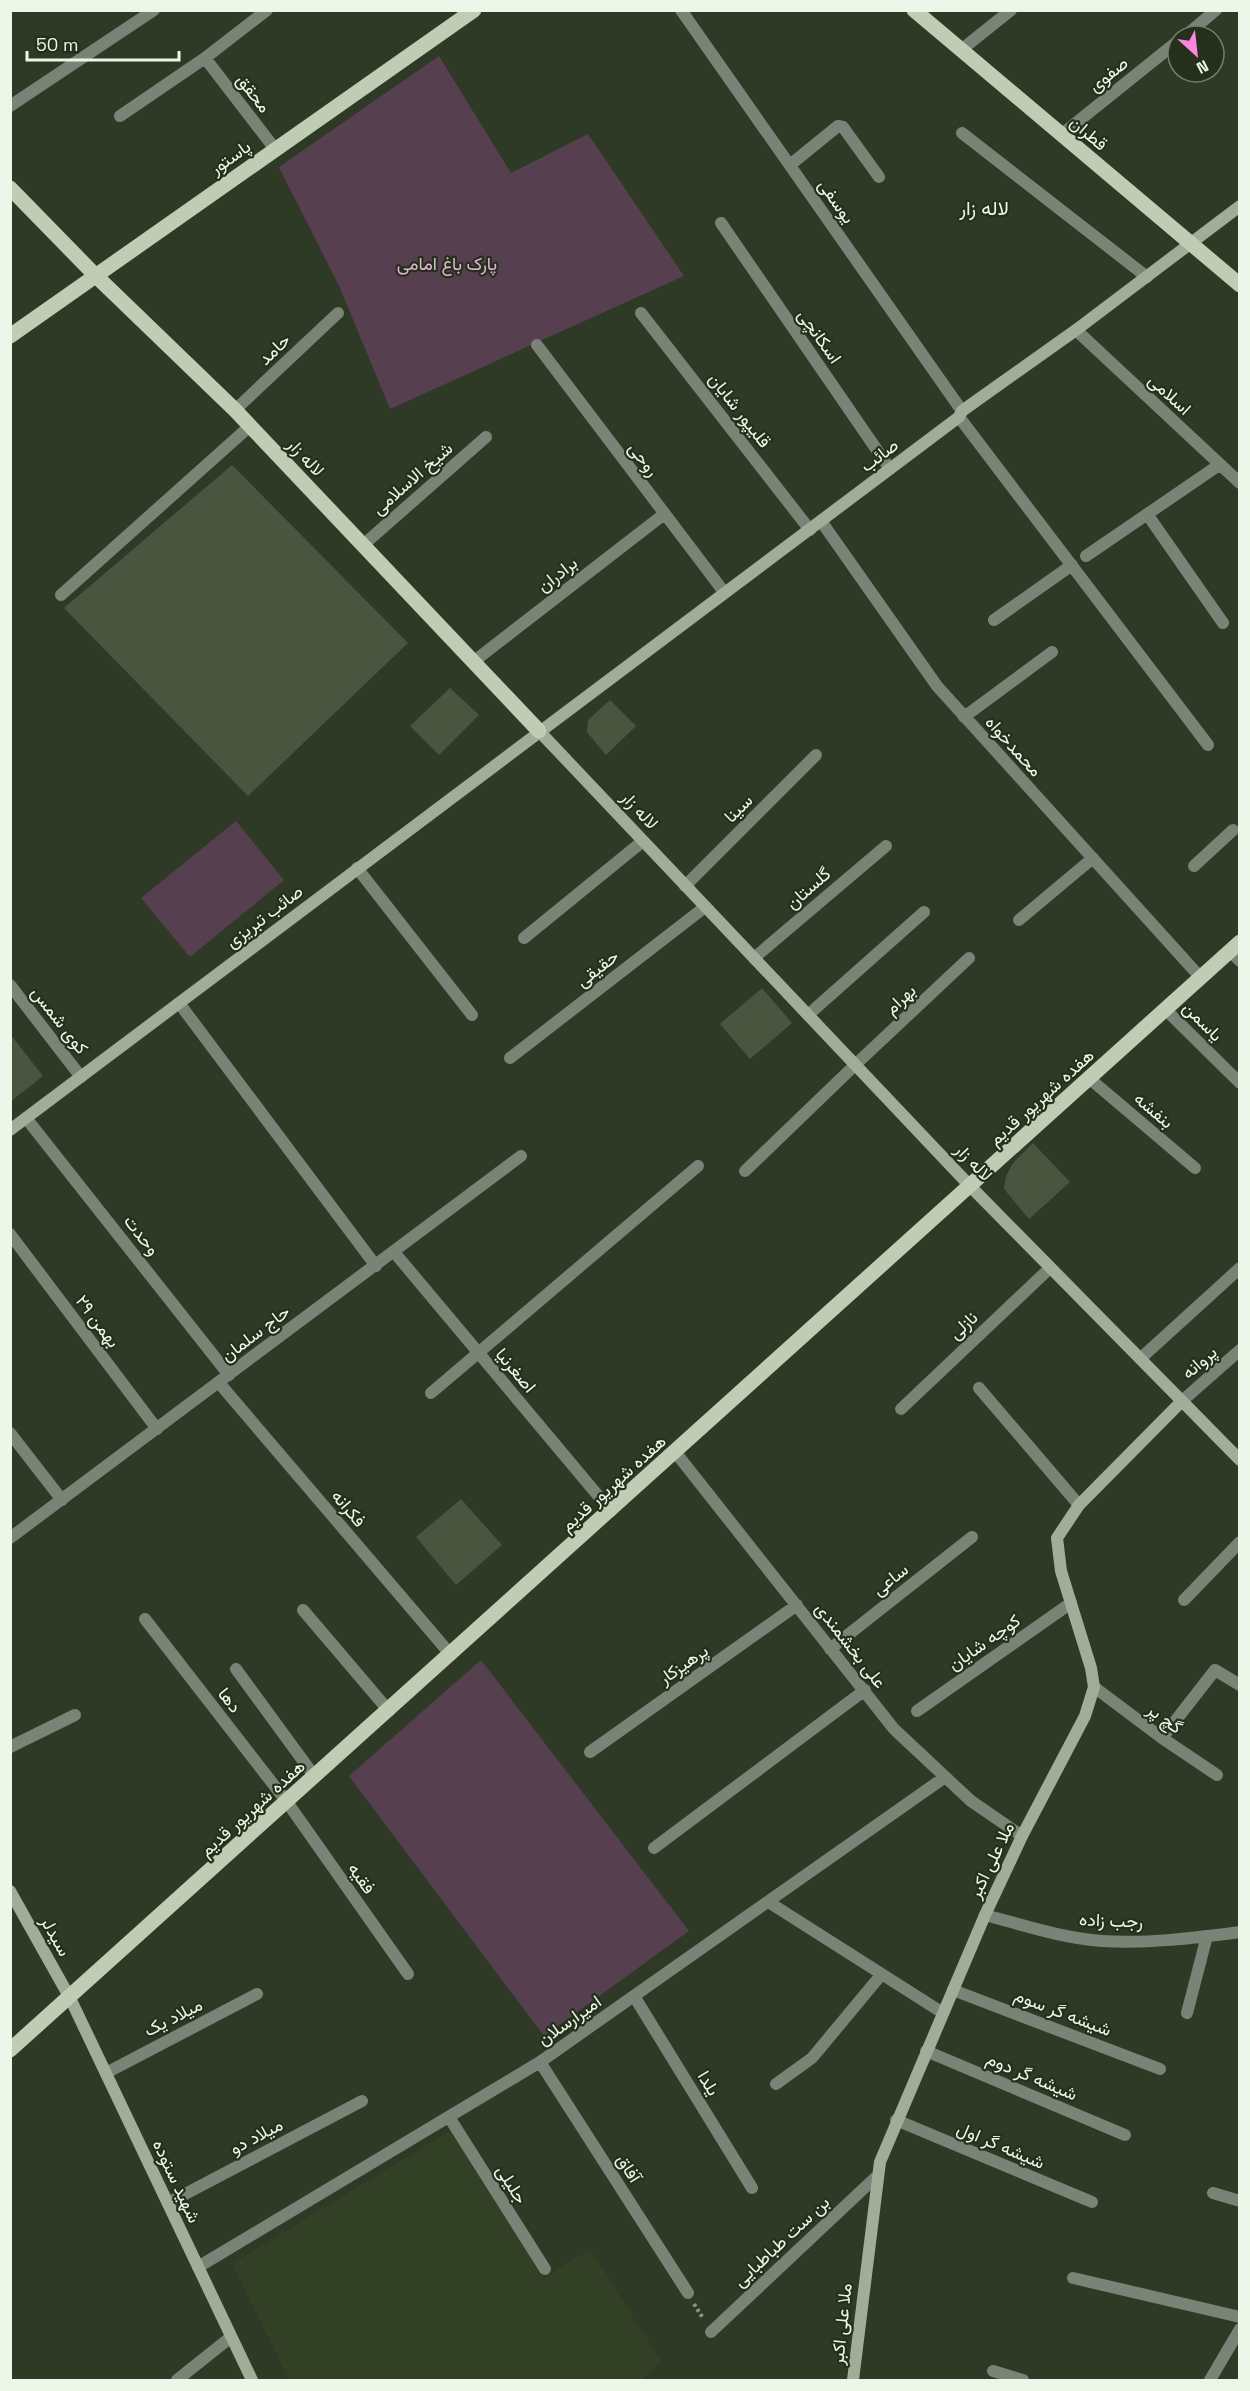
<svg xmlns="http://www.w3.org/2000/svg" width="1250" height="2391" font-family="'Space Grotesk',Vazirmatn,sans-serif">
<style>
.built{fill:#324126}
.green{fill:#56404f}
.building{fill:#49553f}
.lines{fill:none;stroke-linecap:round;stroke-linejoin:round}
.path{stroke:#8c9685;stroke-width:4;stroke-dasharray:3 3;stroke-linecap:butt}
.lane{stroke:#7b8276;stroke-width:12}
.street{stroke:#7b8276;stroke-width:12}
.secondary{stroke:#a1ac99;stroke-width:12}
.primary{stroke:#bfcdb4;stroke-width:15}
.labels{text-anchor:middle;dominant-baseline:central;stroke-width:4.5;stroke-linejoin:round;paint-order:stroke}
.street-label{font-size:18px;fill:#eef6e9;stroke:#25301c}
.park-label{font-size:18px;fill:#e5b3d6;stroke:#25301c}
.neighbourhood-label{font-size:20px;fill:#eef6e9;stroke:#25301c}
</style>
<rect width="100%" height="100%" fill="#2f3a26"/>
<path class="built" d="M453 2129 544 2278 590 2249 661 2361 643 2380H289L232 2264Z"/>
<path class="green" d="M439 56 511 173 588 134 684 276 390 409 340 288 279 167Z
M236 821 284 880 190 957 141 898Z
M481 1660 689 1931 544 2036 349 1776Z"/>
<path class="building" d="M232 465 408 643 248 796 64 608Z
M450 688 479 715 439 755 410 726Z
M610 700 636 726 606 755 587 732 588 720Z
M762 988 792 1023 750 1059 720 1024Z
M10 1034 43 1076 10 1102Z
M1033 1143 1070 1182 1029 1219 1004 1189 1006 1176 1013 1163Z
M461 1499 502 1545 456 1585 416 1537Z"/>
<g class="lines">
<path class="path" d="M694 2304 703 2318"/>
<path class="lane" d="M61 595 250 426
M357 868 472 1015
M524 938 643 841
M179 1003 376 1266
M510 1058 705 907
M26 1118 229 1375
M745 1171 855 1065
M10 1234 157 1429
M394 1252 611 1511
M1141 1358 1240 1268
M220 1384 451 1655
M979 1388 1079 1505
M431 1393 698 1166
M901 1409 1050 1268
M10 1433 62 1500
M1184 1600 1240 1542
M303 1610 389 1711
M145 1619 287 1802
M236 1669 315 1777
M10 1747 75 1715
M634 1996 752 2188"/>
<path class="street" d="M681 10 962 411
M1185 36 1216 10
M961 50 1011 10
M205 58 275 149
M10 106 154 10
M120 116 205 58 267 10
M962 133 1147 277
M1061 135 1178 41
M790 165 838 126 843 127 879 177
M721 223 890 469
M641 313 810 530
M1076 330 1240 483
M537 345 724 592
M235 410 338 313
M959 417 1208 745
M1147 514 1223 623
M821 521 937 686 1201 978
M362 546 486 437
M1086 556 1219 465
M994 620 1072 565
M473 662 663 515
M964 717 1052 652
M1194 866 1233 830
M685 886 816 755
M1019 920 1093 858
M1230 951 1240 961
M754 958 886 846
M10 985 81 1077
M1166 1010 1240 1083
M808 1015 924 912
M855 1065 969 958
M1090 1079 1195 1168
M1182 1401 1240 1350
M676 1453 894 1729 971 1801 1022 1836
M10 1538 521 1156
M830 1649 972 1537
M1094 1687 1162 1738 1217 1775
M917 1711 1071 1603
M1162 1738 1215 1670 1240 1685
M590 1752 797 1605
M287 1802 408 1974
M654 1848 865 1690
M770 1903 943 2013
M985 1915C1023 1925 1062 1938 1102 1941 1146 1944 1195 1938 1240 1932
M953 1990 1160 2069
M1187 2013 1207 1936
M926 2051 1125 2135
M540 2062 688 2293
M106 2073 257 1994
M776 2084 812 2058 881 1975
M449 2117 545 2269
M896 2120 1092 2202
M1213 2193 1240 2201
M168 2203 362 2101
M198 2267 540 2062 945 1777
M1073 2278 1240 2317
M711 2332 876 2177
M993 2371 1023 2380
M177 2380 231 2337
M1210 2380 1240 2329"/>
<path class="secondary" d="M539 731 971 1187 1240 1460
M10 1130 959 417 962 411 1076 330 1240 206
M10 1891 70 1998 252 2380
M853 2380 880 2162 985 1915 1022 1836 1085 1716 1094 1687 1091 1668 1061 1571 1057 1538 1079 1505 1182 1401"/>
<path class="primary" d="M914 10 1240 285
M10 188 95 275 235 410 539 731
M10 336 474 10
M10 2050 1240 942"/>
</g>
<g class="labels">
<g class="street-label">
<text transform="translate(1108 74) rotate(-39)">صفوی</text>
<text transform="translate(254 93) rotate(52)">محقق</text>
<text transform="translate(1089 133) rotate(40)">قطران</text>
<text transform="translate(230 157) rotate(-35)">پاستور</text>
<text transform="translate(837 201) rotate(55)">یوسفی</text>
<text transform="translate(820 336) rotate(55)">اسکانچی</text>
<text transform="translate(274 349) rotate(-44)">حامد</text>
<text transform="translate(1170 394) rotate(43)">اسلامی</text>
<text transform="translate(740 410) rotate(52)">قلیپور شایان</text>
<text transform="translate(879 455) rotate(-37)">صائب</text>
<text transform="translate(306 457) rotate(47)">لاله زار</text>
<text transform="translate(644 459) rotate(53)">روحی</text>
<text transform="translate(412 478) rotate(-41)">شیخ الاسلامی</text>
<text transform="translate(557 574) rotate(-38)">برادران</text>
<text transform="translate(1014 746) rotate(48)">محمدخواه</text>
<text transform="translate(738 808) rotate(-45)">سینا</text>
<text transform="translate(640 810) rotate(47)">لاله زار</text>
<text transform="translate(808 888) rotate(-41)">گلستان</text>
<text transform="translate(264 916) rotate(-37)">صائب تبریزی</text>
<text transform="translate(597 968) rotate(-38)">حقیقی</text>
<text transform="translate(900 999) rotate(-43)">بهرام</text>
<text transform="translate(60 1020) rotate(52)">کوی شمس</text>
<text transform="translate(1203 1021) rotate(45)">یاسمن</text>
<text transform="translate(1041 1097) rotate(-42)">هفده شهریور قدیم</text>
<text transform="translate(1154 1110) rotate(40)">بنفشه</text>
<text transform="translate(974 1162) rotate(46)">لاله زار</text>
<text transform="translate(142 1235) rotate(52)">وحدت</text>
<text transform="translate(98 1321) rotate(53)">۲۹ بهمن</text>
<text transform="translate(963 1325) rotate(-43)">نازلی</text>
<text transform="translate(255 1333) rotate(-37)">حاج سلمان</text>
<text transform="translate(1199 1362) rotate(-41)">پروانه</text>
<text transform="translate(516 1370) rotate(50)">اصغرنیا</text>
<text transform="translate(613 1483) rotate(-42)">هفده شهریور قدیم</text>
<text transform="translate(349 1508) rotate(50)">فکرانه</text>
<text transform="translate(890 1579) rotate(-38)">ساعی</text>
<text transform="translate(984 1642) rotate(-35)">کوچه شایان</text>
<text transform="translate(851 1645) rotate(52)">علی بخشمندی</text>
<text transform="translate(683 1664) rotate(-35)">پرهیزکار</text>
<text transform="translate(230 1700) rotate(52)">دها</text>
<text transform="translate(1165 1718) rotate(36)">گچ پر</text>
<text transform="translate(252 1808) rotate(-42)">هفده شهریور قدیم</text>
<text transform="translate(991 1860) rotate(-64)">ملا علی اکبر</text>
<text transform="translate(362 1878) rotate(55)">فقیه</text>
<text transform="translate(1111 1920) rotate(2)">رجب زاده</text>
<text transform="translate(56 1936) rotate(61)">سیدلر</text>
<text transform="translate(1063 2012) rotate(21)">شیشه گر سوم</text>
<text transform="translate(173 2017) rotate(-27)">میلاد یک</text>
<text transform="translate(569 2020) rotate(-35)">امیرارسلان</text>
<text transform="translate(1032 2076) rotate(23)">شیشه گر دوم</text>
<text transform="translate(709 2083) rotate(59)">یلدا</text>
<text transform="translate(256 2136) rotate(-28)">میلاد دو</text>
<text transform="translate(1001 2145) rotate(23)">شیشه گر اول</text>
<text transform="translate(629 2168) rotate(57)">آفاق</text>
<text transform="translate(177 2181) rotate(65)">شهید ستوده</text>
<text transform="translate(512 2184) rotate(58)">جلیلی</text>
<text transform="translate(781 2241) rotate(-43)">بن ست طباطبایی</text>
<text transform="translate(841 2324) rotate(-84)">ملا علی اکبر</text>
</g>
<g class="park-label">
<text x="447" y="263">پارک باغ امامی</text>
</g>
<g class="neighbourhood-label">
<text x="984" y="208">لاله زار</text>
</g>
</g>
<rect width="1250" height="2391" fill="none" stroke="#eef6e9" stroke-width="24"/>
<g transform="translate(1196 54) rotate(153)"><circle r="28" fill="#25301c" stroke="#757f6e" stroke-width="1.5"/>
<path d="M0-4.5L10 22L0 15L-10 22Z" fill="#fe85df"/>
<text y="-9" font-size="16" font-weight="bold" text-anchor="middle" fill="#eef6e9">N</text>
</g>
<path d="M27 51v9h152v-9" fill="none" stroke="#eef6e9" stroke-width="3"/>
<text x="36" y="51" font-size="18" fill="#eef6e9" stroke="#25301c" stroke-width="4.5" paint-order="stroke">50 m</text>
</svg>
